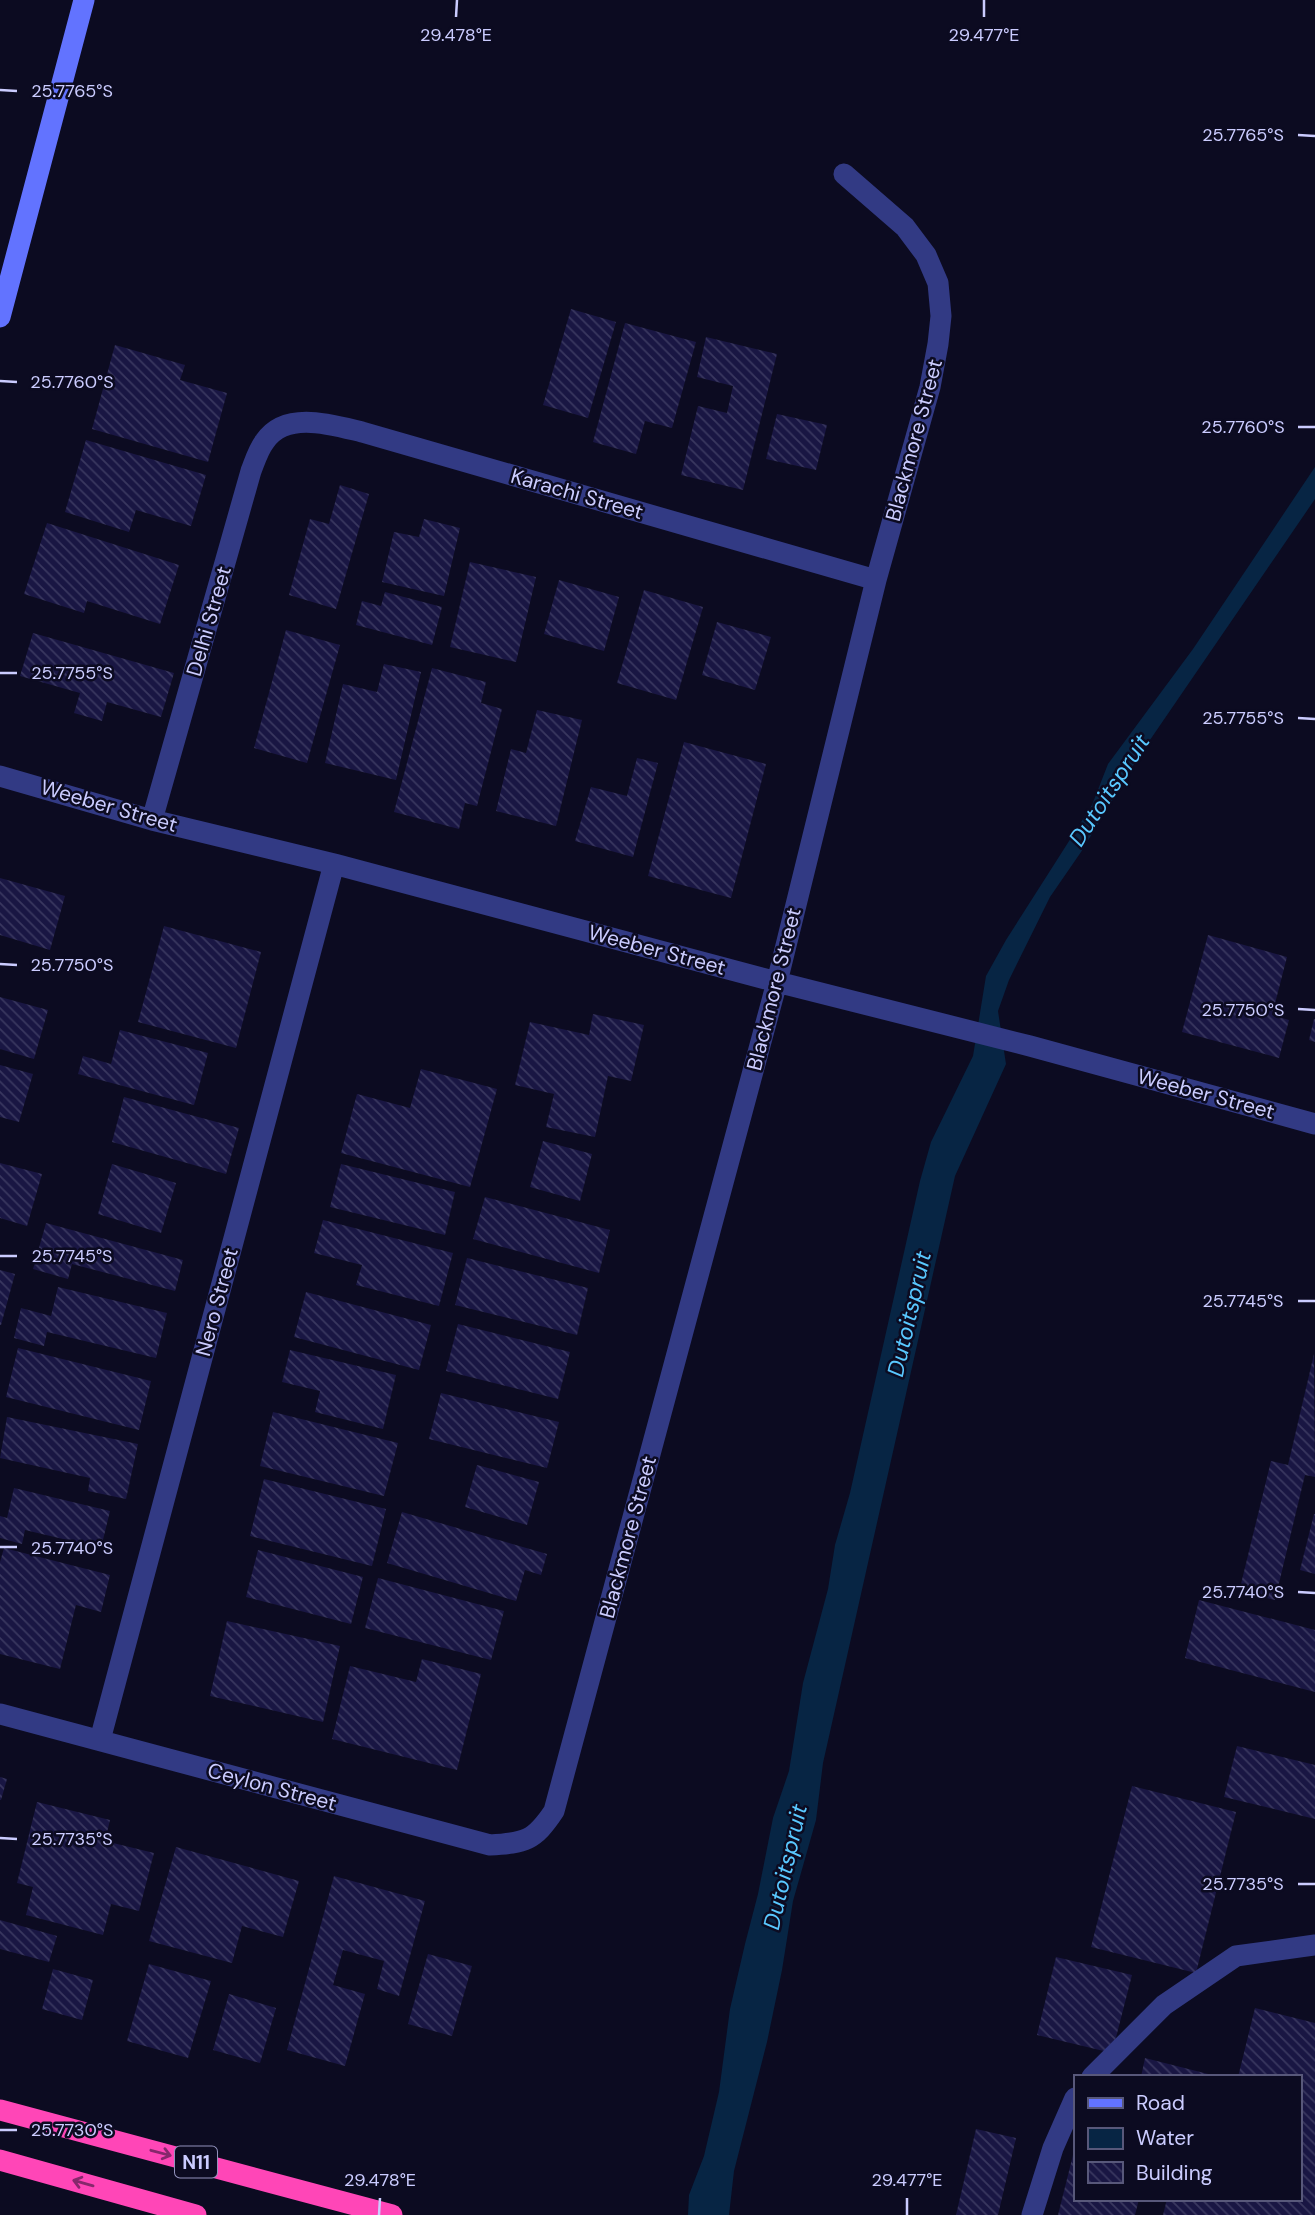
<svg xmlns="http://www.w3.org/2000/svg" width="1315" height="2215" font-family="'DM Sans',sans-serif">
<style>
.water{fill:#072544}
.building{fill:url(#building-back-hatch)}
.lines{fill:none;stroke-linecap:round;stroke-linejoin:round}
.street{stroke:#323a84;stroke-width:21}
.secondary{stroke:#6273ff;stroke-width:21}
.highway{stroke:#ff46b7;stroke-width:21}
.oneway{stroke:#86286c}
.ticks{fill:none;stroke:#cbccff;stroke-width:2.5}
.labels{text-anchor:middle;dominant-baseline:central;stroke-width:5;stroke-linejoin:round;paint-order:stroke}
.shield{fill:#0c0b21;stroke:#9292bc;stroke-width:2}
.shield-label{font-size:19px;font-weight:bold;fill:#cbccff}
.street-label{font-size:21px;fill:#cbccff;stroke:#0c0b21}
.water-label{font-size:23px;font-style:italic;fill:#59c8ff;stroke:#0c0b21}
.ticks-label{font-size:18px;text-anchor:middle;fill:#cbccff;stroke:#0c0b21;stroke-width:5;stroke-linejoin:round;paint-order:stroke}
</style>
<defs>
<pattern id="building-back-hatch" width="6" height="6" patternUnits="userSpaceOnUse" patternTransform="scale(1.75)"><rect width="6" height="6" fill="#191643"/><path d="M-1 5l2 2M0 0l6 6M5-1l2 2" fill="none" stroke="#39375f"/></pattern>
</defs>
<rect width="100%" height="100%" fill="#0c0b21"/>
<path class="water" d="M1315 467V499L1139 756 1081 852 1050 897 1009 980 998 1011 1006 1064 955 1176 823 1763 816 1820 793 1901 782 1970 767 2042 734 2171 729 2215H688L689 2195 704 2156 719 2092 730 2009 745 1944 758 1894 773 1818 789 1771 803 1683 828 1589 835 1545 850 1493 920 1181 931 1142 973 1056 986 976 1006 940 1092 805 1108 764 1193 649Z"/>
<path class="building" d="M571 309 616 322 588 418 543 405Z
M625 323 696 342 672 428 645 421 636 454 593 442Z
M706 337 777 354 743 490 681 475 698 406 727 413 733 386 697 377Z
M115 345 185 365 180 380 227 393 208 462 92 429Z
M777 414 827 425 816 470 766 459Z
M86 440 206 475 191 526 136 510 129 532 65 512Z
M340 485 369 494 336 609 289 595 310 519 329 524Z
M424 519 460 528 444 596 382 582 394 532 419 537Z
M47 523 179 565 160 624 87 601 84 613 24 594Z
M470 562 536 577 516 662 450 647Z
M559 580 619 597 604 651 544 634Z
M644 590 703 607 676 700 617 683Z
M385 592 442 607 432 645 356 625 362 601 381 606Z
M717 622 771 637 755 690 702 675Z
M286 630 340 645 307 763 254 748Z
M33 633 174 673 161 717 107 702 102 721 74 713 80 693 20 676Z
M384 664 421 672 396 780 325 763 343 684 377 692Z
M432 668 486 682 481 703 502 709 477 806 465 803 459 829 394 812Z
M537 710 582 720 556 826 496 811 511 749 526 753Z
M684 742 766 764 731 898 648 876Z
M637 758 658 763 633 857 575 841 591 787 627 796Z
M0 878 65 896 50 950 0 935Z
M164 926 261 952 236 1048 138 1022Z
M1208 935 1287 957 1272 1015 1289 1020 1279 1058 1182 1032Z
M0 997 48 1010 34 1059 0 1049Z
M593 1014 644 1025 631 1081 608 1076 595 1137 546 1127 554 1094 515 1085 530 1022 589 1035Z
M1314 1019H1315V1042L1309 1040Z
M120 1030 208 1053 194 1105 78 1074 83 1056 111 1064Z
M0 1065 33 1074 19 1122 0 1117Z
M421 1069 497 1089 470 1187 341 1153 357 1094 410 1108Z
M124 1097 239 1128 226 1174 112 1142Z
M543 1141 592 1154 580 1201 530 1187Z
M0 1163 42 1174 27 1226 0 1218Z
M112 1164 176 1183 161 1233 98 1214Z
M341 1164 455 1192 445 1235 330 1207Z
M485 1197 610 1230 599 1273 473 1239Z
M323 1220 453 1253 439 1306 356 1285 362 1265 314 1253Z
M46 1223 183 1260 175 1291 72 1264 68 1279 33 1269Z
M467 1258 588 1288 577 1335 455 1305Z
M0 1270 15 1274 1 1325H0Z
M58 1287 167 1313 156 1358 47 1332 44 1346 14 1338 21 1308 51 1316Z
M306 1292 431 1325 419 1370 294 1337Z
M458 1324 570 1352 558 1399 446 1371Z
M18 1348 151 1381 139 1430 6 1397Z
M290 1350 396 1375 383 1429 315 1412 320 1391 282 1382Z
M1314 1354 1315 1477 1305 1475 1275 1600 1239 1592 1271 1461 1288 1465Z
M441 1393 559 1422 547 1468 429 1439Z
M273 1412 398 1443 384 1496 260 1466Z
M7 1417 138 1444 126 1499 88 1491 90 1478 0 1458Z
M477 1465 539 1482 527 1525 465 1507Z
M264 1479 386 1509 372 1566 250 1536Z
M14 1488 110 1511 101 1548 25 1530 22 1544 0 1538V1516L7 1518Z
M402 1512 547 1554 541 1575 525 1570 516 1601 387 1563Z
M1314 1514H1315V1574L1300 1570Z
M4 1548 110 1575 101 1612 76 1605 60 1669 0 1654V1562Z
M258 1550 363 1577 351 1624 246 1597Z
M378 1578 504 1611 491 1660 365 1628Z
M1199 1600 1315 1630V1692L1185 1658Z
M227 1621 340 1646 323 1722 210 1696Z
M422 1659 481 1674 457 1770 332 1739 350 1666 416 1682Z
M1237 1746 1315 1765V1819L1224 1797Z
M0 1777 7 1779 1 1800H0Z
M1132 1786 1236 1812 1196 1973 1091 1947Z
M37 1802 110 1820 105 1841 154 1853 139 1911 111 1904 103 1935 26 1915 33 1887 17 1883Z
M176 1847 299 1881 283 1937 242 1926 232 1963 149 1941Z
M334 1876 425 1901 399 1996 377 1989 384 1961 343 1950 333 1985 365 1994 345 2066 287 2050Z
M0 1920 57 1936 49 1962 0 1949Z
M428 1954 472 1966 452 2036 408 2024Z
M1056 1957 1132 1975 1112 2053 1037 2035Z
M149 1964 211 1981 188 2058 127 2041Z
M53 1969 93 1980 82 2020 42 2009Z
M229 1994 276 2008 260 2063 213 2050Z
M1255 2008 1315 2023V2215H1163L1167 2199H1299V2077H1238Z
M1145 2058 1216 2076V2077H1141Z
M976 2129 1016 2138 998 2215H956Z
M1074 2151 1075 2199H1139L1135 2215H1058Z"/>
<g class="lines">
<path class="street" d="M0 776 152 820 334 864 777 982 1030 1046 1315 1124
M152 820 251 471C255 461 258 450 265 441 286 410 333 425 362 432L876 580
M0 1714 490 1845C525 1843 534 1841 554 1811L777 982 876 580 930 387 938 344 941 316 938 283 926 255 905 227 844 174
M100 1740 334 864
M1092 2077 1164 2005 1236 1956 1315 1945
M1032 2215 1053 2148 1075 2098"/>
<path class="secondary" d="M0 317 84 0"/>
<path class="highway" d="M0 2110 392 2215
M0 2160 196 2215"/>
</g>
<defs><path id="oneway-shaft" d="M-6 0H5M1.5-3L5.5 0L1.5 3" fill="none" stroke-width="1.6" stroke-linecap="round" stroke-linejoin="round" transform="scale(1.75)"/></defs>
<g class="oneway">
<use href="#oneway-shaft" transform="translate(161 2153) rotate(15)"/>
<use href="#oneway-shaft" transform="translate(83 2183) rotate(-164)"/>
</g>
<path class="ticks" d="M456 17 457 0M984 17V0M0 90 17 91M1298 135 1315 136M0 381 17 382M1298 427H1315M0 673H17M1298 718 1315 719M0 964 17 965M1298 1009 1315 1010M0 1256H17M1298 1301H1315M0 1547H17M1298 1592 1315 1593M0 1838 17 1839M1298 1884H1315M0 2130H17M379 2215 380 2198M907 2215V2198"/>
<g class="labels">
<rect class="shield" x="175" y="2146.5" width="42" height="31" rx="5"/>
<g class="shield-label">
<text x="196" y="2162">N11</text>
</g>
<g class="street-label">
<text transform="translate(914 440) rotate(-75)">Blackmore Street</text>
<text transform="translate(577 494) rotate(16)">Karachi Street</text>
<text transform="translate(209 621) rotate(-74)">Delhi Street</text>
<text transform="translate(109 806) rotate(16)">Weeber Street</text>
<text transform="translate(657 950) rotate(15)">Weeber Street</text>
<text transform="translate(774 989) rotate(-76)">Blackmore Street</text>
<text transform="translate(1206 1094) rotate(15)">Weeber Street</text>
<text transform="translate(217 1302) rotate(-75)">Nero Street</text>
<text transform="translate(628 1537) rotate(-75)">Blackmore Street</text>
<text transform="translate(272 1787) rotate(15)">Ceylon Street</text>
</g>
<g class="water-label">
<text transform="translate(1109 790) rotate(-57)">Dutoitspruit</text>
<text transform="translate(909 1314) rotate(-77)">Dutoitspruit</text>
<text transform="translate(785 1867) rotate(-77)">Dutoitspruit</text>
</g>
</g>
<g class="ticks-label">
<text x="456" y="41">29.478°E</text>
<text x="984" y="41">29.477°E</text>
<text x="72" y="97">25.7765°S</text>
<text x="1243" y="141">25.7765°S</text>
<text x="72" y="388">25.7760°S</text>
<text x="1243" y="433">25.7760°S</text>
<text x="72" y="679">25.7755°S</text>
<text x="1243" y="724">25.7755°S</text>
<text x="72" y="971">25.7750°S</text>
<text x="1243" y="1016">25.7750°S</text>
<text x="72" y="1262">25.7745°S</text>
<text x="1243" y="1307">25.7745°S</text>
<text x="72" y="1554">25.7740°S</text>
<text x="1243" y="1598">25.7740°S</text>
<text x="72" y="1845">25.7735°S</text>
<text x="1243" y="1890">25.7735°S</text>
<text x="72" y="2136">25.7730°S</text>
<text x="380" y="2186">29.478°E</text>
<text x="907" y="2186">29.477°E</text>
</g>
<rect x="1074" y="2075" width="228" height="126" fill="#0c0b21" stroke="#58587a" stroke-width="2"/>
<rect x="1088" y="2098" width="35" height="10" fill="#6273ff" stroke="#58587a" stroke-width="2"/>
<text x="1136" y="2110" font-size="21" fill="#cbccff">Road</text>
<rect x="1088" y="2128" width="35" height="21" fill="#072544" stroke="#58587a" stroke-width="2"/>
<text x="1136" y="2145" font-size="21" fill="#cbccff">Water</text>
<rect x="1088" y="2162" width="35" height="21" fill="url(#building-back-hatch)" stroke="#58587a" stroke-width="2"/>
<text x="1136" y="2180" font-size="21" fill="#cbccff">Building</text>
</svg>
